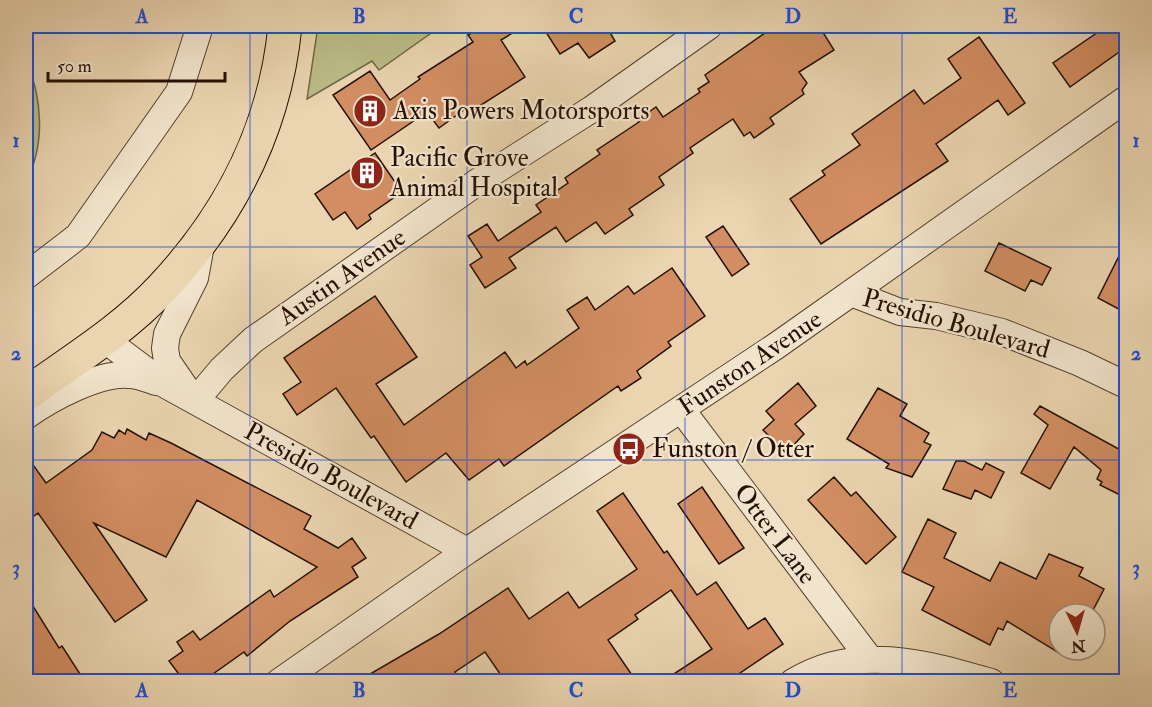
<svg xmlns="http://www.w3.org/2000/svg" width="1152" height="707" font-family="'IM FELL Double Pica',serif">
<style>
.green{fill:#bbbc88;stroke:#706646;stroke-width:1.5}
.building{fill:#d28e62;stroke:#251004;stroke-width:1.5}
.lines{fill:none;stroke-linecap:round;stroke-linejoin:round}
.minor-casing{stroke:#56412f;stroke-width:28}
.major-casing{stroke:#251004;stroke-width:35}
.minor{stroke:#f1e4cc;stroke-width:26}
.major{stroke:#ead5b0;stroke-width:33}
.grid{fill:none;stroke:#1d4ed8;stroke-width:1.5;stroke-opacity:0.55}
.labels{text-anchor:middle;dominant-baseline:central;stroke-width:4.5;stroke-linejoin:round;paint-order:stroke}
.poi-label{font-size:26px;fill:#251004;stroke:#f1e4cc;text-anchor:start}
.street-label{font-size:26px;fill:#251004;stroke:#f1e4cc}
.neatline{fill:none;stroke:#1d4ed8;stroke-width:2}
.grid-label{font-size:20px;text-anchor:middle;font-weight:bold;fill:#1d4ed8}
</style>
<rect width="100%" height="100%" fill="#ead5b0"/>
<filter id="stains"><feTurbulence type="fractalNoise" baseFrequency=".00333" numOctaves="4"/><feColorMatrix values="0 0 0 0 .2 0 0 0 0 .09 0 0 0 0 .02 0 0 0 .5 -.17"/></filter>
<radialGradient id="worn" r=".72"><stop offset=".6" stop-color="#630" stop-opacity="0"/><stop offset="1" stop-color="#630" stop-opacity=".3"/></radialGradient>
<path class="green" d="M318 26H441L379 70 372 61 307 99Z
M26 59C42 98 46 143 26 182Z"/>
<path class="building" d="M484 26H524L501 40 525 77 467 114 464 110 439 128 427 112 371 150 333 95 370 71 390 100 420 79 418 77 473 42 468 35Z
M542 26H606L615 41 589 58 578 43 560 54Z
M775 26H819L834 50 799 72 807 83 802 90 804 94 770 118 774 124 754 138 750 132 744 136 733 119 690 148 693 153 659 177 664 185 629 209 633 215 605 234 596 222 566 242 556 227 509 258 516 268 485 288 470 265 482 257 468 236 487 224 498 241 541 212 536 205 568 183 565 178 600 154 597 150 639 122 637 120 656 107 663 117 700 92 698 89 709 82 705 75Z
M1107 26H1126V47L1070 87 1053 63Z
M979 37 1025 103 1008 115 998 100 936 144 948 161 821 244 790 199 825 175 822 171 860 145 852 134 914 90 924 104 961 78 948 59Z
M375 153 402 192 369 215 371 219 357 229 345 212 333 220 315 194Z
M723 226 749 264 732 276 706 237Z
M1126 242V313L1098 298Z
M999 243 1051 268 1042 285 1031 280 1025 291 985 271Z
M672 268 705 316 668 342 671 346 637 371 641 378 621 391 618 386 504 466 499 459 469 480 446 453 406 482 374 436 371 438 336 388 297 415 283 394 301 382 284 358 375 296 417 357 376 384 404 425 505 352 516 368 525 361 527 365 579 328 567 310 587 297 595 310 628 286 634 294Z
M798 383 816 406 795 424 804 434 786 453 763 430 774 420 766 411Z
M878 388 907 404 900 416 929 433 924 442 931 445 912 477 886 468 889 464 847 439Z
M1040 406 1126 453V498L1100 485 1102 482 1097 479 1101 470 1074 447 1050 489 1021 473 1048 425 1034 414Z
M127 429 146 440 149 433 171 443 311 516 304 529 338 548 352 538 366 558 352 567 358 577 290 621 247 656 244 652 203 681H184L169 661 183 651 177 642 193 631 200 640 270 590 274 597 317 567 197 500 166 557 94 523 147 600 115 622 38 513 26 522V455L46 483 92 450 102 432 114 438 119 430 125 434Z
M956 461H964L982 470 986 463 1004 472 991 498 975 490 971 499 943 489Z
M834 477 851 496 856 492 896 537 866 564 808 500Z
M702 487 744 548 719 564 678 504Z
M623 493 664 553 667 551 697 595 716 582 748 629 765 618 783 644 728 681H663L712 649 671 590 635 615 638 619 608 640 636 681H505L485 652 455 672 461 681H358L439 634 508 588 529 619 568 592 579 608 637 569 597 511Z
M928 519 956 533 944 558 990 581 1000 562 1036 579 1049 554 1083 568 1079 576 1104 589 1091 614H1059V653L1007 621 1003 630 998 628 990 645 922 610 934 587 902 572Z
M26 595 59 648 62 646 80 674 69 681H35L26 667Z"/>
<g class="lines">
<defs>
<path id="minor" d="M26 276 78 236 179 92 200 26
M851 293 900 312 936 316 1002 332 1080 363 1126 385
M104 339 164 384 467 551
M191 396 167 361 165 348 167 334 195 278 202 240
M195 401 222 369 253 340 479 181 592 109 709 26
M681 409 869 658
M26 416C50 399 99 372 129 375 138 375 147 379 156 382
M279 682 467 551 776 346 1126 99
M793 682C856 643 925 663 991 682"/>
<path id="major" d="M26 394C72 361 123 330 162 288 232 213 275 128 285 26"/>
</defs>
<use href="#minor" class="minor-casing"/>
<use href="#major" class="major-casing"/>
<use href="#minor" class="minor"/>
<use href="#major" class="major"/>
</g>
<path class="grid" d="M250 26V682M467 26V682M685 26V682M902 26V682M26 247H1126M26 460H1126"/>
<defs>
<symbol id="building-disc" viewBox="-11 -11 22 22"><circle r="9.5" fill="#8f2418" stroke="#f1e4cc"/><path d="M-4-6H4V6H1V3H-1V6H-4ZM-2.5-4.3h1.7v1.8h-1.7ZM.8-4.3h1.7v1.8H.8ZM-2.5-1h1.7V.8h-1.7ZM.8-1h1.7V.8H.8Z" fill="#fff"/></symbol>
<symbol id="bus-disc" viewBox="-11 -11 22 22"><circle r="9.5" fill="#8f2418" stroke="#f1e4cc"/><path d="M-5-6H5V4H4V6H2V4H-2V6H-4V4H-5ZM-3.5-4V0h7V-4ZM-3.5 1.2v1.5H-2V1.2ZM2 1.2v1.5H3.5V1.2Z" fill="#fff"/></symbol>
</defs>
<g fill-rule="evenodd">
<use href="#building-disc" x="351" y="92" width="38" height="38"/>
<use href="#building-disc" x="348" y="154" width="38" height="38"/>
<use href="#bus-disc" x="610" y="430" width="38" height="38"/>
</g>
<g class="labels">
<g class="poi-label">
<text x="393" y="111">Axis Powers Motorsports</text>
<text x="390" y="158">Pacific Grove<tspan x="390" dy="30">Animal Hospital</tspan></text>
<text x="652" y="449">Funston / Otter</text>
</g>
<g class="street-label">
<text transform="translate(342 277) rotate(-35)">Austin Avenue</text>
<text transform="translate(956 324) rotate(16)">Presidio Boulevard</text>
<text transform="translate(750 363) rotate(-34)">Funston Avenue</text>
<text transform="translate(331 476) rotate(29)">Presidio Boulevard</text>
<text transform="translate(775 534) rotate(53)">Otter Lane</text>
</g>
</g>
<rect width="1152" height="707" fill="none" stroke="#ead5b0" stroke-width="66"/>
<g transform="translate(1077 632) rotate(175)"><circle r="28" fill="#f1e4cc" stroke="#9f8f7c" stroke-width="1.5"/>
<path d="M0-4.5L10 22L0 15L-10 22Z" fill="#8f2418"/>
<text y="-9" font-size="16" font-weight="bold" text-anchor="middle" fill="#251004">N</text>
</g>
<path d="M48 72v9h177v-9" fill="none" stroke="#251004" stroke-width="3"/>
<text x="57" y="72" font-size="18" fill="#251004" stroke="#f1e4cc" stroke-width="4.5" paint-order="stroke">50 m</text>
<rect x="33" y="33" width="1086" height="641" class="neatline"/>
<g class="grid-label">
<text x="142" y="23">A</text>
<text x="359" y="23">B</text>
<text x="576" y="23">C</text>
<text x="793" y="23">D</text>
<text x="1010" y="23">E</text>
<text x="16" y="147">1</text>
<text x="1136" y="147">1</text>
<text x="16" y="360">2</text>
<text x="1136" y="360">2</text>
<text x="16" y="574">3</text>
<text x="1136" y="574">3</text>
<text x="142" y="697">A</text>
<text x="359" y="697">B</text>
<text x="576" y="697">C</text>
<text x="793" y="697">D</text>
<text x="1010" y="697">E</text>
</g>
<rect width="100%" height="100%" filter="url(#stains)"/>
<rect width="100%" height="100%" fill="url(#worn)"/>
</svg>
